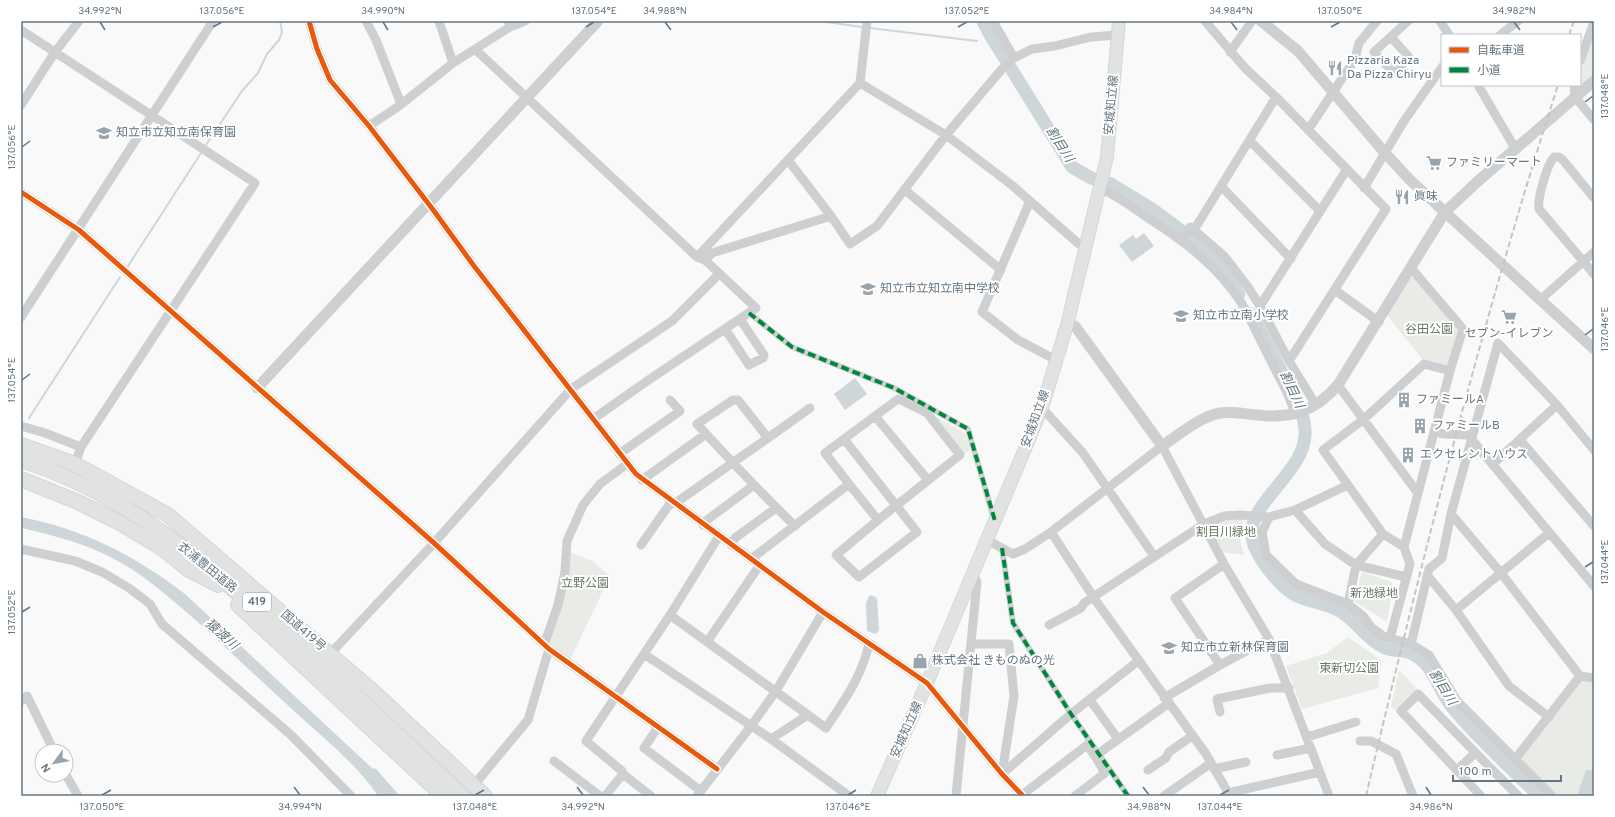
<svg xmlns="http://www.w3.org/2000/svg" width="1615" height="817" font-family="Overpass,'Noto Sans JP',sans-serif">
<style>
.green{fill:#e8ebe6}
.water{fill:#ced6d9}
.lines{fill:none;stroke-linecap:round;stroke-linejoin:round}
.stream{stroke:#ced6d9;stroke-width:2}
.river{stroke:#ced6d9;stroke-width:13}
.secondary-casing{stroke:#d5d6d7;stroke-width:14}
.trunk-casing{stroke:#d5d6d6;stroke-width:16}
.pedestrian{stroke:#cecfd0;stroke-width:6}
.minor{stroke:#cecfd0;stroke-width:9}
.tertiary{stroke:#cecfd0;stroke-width:11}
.secondary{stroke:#e1e2e2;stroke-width:12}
.trunk{stroke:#e1e2e2;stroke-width:14}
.rail{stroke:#c3c5c6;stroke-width:2;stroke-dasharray:6 3;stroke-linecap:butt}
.quiet{stroke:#00873e;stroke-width:4;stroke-dasharray:8 4;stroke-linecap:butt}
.cycleway-casing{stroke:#fff;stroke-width:8}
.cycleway{stroke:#e8590c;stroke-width:5}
.ticks{fill:none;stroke:#657683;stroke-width:1.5}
.labels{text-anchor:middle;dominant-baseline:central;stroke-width:4;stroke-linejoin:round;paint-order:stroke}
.shield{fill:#fff;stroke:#939fa8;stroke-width:1}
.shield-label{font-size:11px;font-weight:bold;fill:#657683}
.poi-label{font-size:12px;fill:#657683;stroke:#fff;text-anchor:start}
.street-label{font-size:12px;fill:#657683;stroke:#fff}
.park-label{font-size:12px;fill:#687a64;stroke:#fff}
.water-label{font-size:13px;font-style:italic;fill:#60757c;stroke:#fff}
.neatline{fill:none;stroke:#657683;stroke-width:1.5}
.ticks-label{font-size:10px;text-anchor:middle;fill:#657683}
</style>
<rect width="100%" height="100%" fill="#f9f9f9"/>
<path class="green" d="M1594 30V74L1581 85 1580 71Z
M1410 278H1415L1458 328 1449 365 1446 367 1423 360 1387 315Z
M929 413 965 433 971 449 963 455Z
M1226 519 1243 520C1239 533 1239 542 1244 555L1222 552 1210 530 1211 525Z
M572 553 592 561 610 576 570 660 547 644 568 555Z
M1362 572 1392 582 1393 587 1387 622 1354 601Z
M1348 637 1382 661 1378 688 1302 709 1286 666 1327 653Z
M1399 670 1417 689 1395 710 1391 706Z
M1583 680 1594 681V796H1556L1522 761 1521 756Z"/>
<path class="water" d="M1144 233 1154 246 1132 262 1119 245 1133 235 1136 239Z
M855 378 867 394 845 410 834 394Z
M21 517C83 529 136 556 185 594L373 769 375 768 400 796H378C356 763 322 737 293 710 254 675 217 638 177 604 160 590 143 575 123 564 91 545 57 536 21 528Z
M871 595 877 598 879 630 876 634 867 631 866 603 869 596Z
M1586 770H1594V796H1577Z"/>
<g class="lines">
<path class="stream" d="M819 21 862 27
M870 28 977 41
M985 37 989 33
M206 145 242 91 258 73 267 54 279 40 282 32 280 21
M128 266 201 153
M29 418 120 277"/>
<path class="river" d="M983 21 989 33 1072 167 1091 178 1111 184 1152 209 1183 232 1208 253 1223 270 1239 294
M1251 314C1264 336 1275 358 1286 381 1294 397 1304 411 1305 429 1309 471 1246 502 1252 538 1255 556 1279 586 1295 595 1310 603 1329 603 1343 613 1358 623 1367 639 1383 647 1392 652 1403 649 1411 653 1436 666 1436 687 1452 707 1478 739 1510 767 1539 796"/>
<defs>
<path id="secondary" d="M877 796 927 683 1042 408 1067 325 1107 157 1119 21"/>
<path id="trunk" d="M21 445 75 464 168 515 375 693 485 796
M21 460C112 489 190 548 259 613
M21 479 78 502 118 522 163 549 189 570 218 585
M255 601 463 796
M238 605 443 796"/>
</defs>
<use href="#secondary" class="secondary-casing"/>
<use href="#trunk" class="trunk-casing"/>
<path class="pedestrian" d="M749 313 792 347 894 388 968 429 994 519
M1002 548 1013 623 1071 714 1128 796"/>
<path class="minor" d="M309 21 317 49 330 80 369 126 434 211 474 266 636 474 823 612 927 683 1002 774 1023 796
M366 21 376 40 401 104
M439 21 453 63
M993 21 1014 58
M1205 21 1245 68 1276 97 1386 209 1289 361
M1440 21 1449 35
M510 27 525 21
M21 30 255 183 81 447 75 464
M1500 35 1518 21
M1391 37 1408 56 1397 72H1393L1374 52 1408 21
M476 50 697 257 705 260 756 308 650 379 593 419
M1230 52 1252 21
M1580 61 1594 22
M860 83 946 135 1013 186 1079 244 1085 247
M1478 85 1516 150
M1574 85 1575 97 1594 120
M21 105 55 52 79 21
M369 126 399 106 453 63 510 27 508 21
M1308 130 1355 59 1359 43 1377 21
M1250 141 1320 211
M788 160 831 216
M1221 186 1291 259
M1099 188C1117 195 1132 207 1148 218 1184 241 1219 267 1242 304 1252 322 1261 342 1271 361 1279 378 1290 395 1295 414
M1364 188 1404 121 1442 67
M905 190 1001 270
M21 192 79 230 434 543 549 649 717 769
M1594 198 1562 159 1559 157H1554C1547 165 1537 199 1539 209L1594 274
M1030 201 982 312 1018 340 1056 360
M1194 230 1225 257 1248 287 1260 306 1289 361 1316 405
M1183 240 1190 227 1194 230 1276 97
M697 257 860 83 867 21
M705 260 712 253 831 216 850 244 877 226 946 135 1002 69 1014 58 1032 49 1055 46 1091 37 1118 35
M1411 268 1463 329 1450 371
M1335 290 1379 322
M1540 300 1594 252
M1260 306 1347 169
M21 317 213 21
M725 329 749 365 763 358 764 355 740 319
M1424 364 1450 371 1404 547 1383 534 1323 450 1364 419Z
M1338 385 1417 492
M1042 408 1083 453 1154 556
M875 416 928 480
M21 426 45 433 81 447
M1434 431 1443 434 1468 435 1594 586
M768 438 810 408
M844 439 917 532 859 577 836 555 878 520
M1520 440 1594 526
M619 454 680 411 670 400
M1493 464 1557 405
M642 480 706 434
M674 504 768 438 738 400H733L697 424C729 459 761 493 795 526
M1295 510 1325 544 1356 565 1406 577
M1451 514 1501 573 1580 676 1594 678
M1269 517 1262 532 1266 555 1296 584 1348 604 1363 616 1372 628 1383 636 1411 644 1429 655 1458 702 1552 796
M703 525 707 520 754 485
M1051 532 1096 601 1206 754 1230 796
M987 540 1013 554 1025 549 1051 532 1162 446 1224 564 1269 639 1329 796
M641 545 671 502
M731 545 735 538 776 508
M21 549 75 561 102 572 129 588 150 604 162 624 291 735 351 796
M751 559 849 484 825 453 898 399 901 400 927 413 960 455 878 520 849 484
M1427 575 1456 610
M1348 604 1356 565 1383 534
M670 615 826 728C845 699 861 678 869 644
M1049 625 1081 608 1084 603 1204 524 1224 516 1239 515 1269 517 1295 510 1348 485
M1390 638 1410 564 1404 547
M707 642 759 566
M971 644H1009L1014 696 1002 774
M1411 644 1429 569 1442 558 1451 514 1498 343 1557 405 1594 450
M544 645 558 605 565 572 567 541 583 505 600 484 627 464
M330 654 434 543 571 389 672 321 719 274
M644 654 771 739 849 796
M1220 665 1175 598 1224 564
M1164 698 1220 665 1269 639
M1090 700 1118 739
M21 701 27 696 54 751
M1220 712 1217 699 1270 688H1289
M1549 717 1509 686 1456 610 1549 533
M658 727 644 748 701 791
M1307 737 1356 722
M771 739 808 715
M1360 741H1371L1396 754 1413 796
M1277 755 1311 748
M1516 758 1580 676
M554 761 600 796
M1214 769 1246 762
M1148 770 1166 758 1169 752 1192 736
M1457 770 1475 753
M1002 774 1071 714 1138 661
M66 775 78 796
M474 785 528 720 549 649
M1228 793 1320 772
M1022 795 1087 745 1095 756
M605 796 623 774
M651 796 623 774 622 771 586 741 670 615 719 536
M697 796 751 726 776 691 823 612
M956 796 977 582 973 574
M1075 796 1105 773 1095 756 1169 703
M1164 796 1211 763
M1481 796 1401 711 1418 694 1518 796"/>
<path class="tertiary" d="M1261 21 1298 51 1385 153 1410 180 1594 349
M1067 325 1075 326 1162 446C1180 434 1199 417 1220 413 1232 411 1245 414 1257 415 1292 419 1315 411 1338 385L1445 212 1477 182 1594 81
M257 388 598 21"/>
<use href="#secondary" class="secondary"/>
<use href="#trunk" class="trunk"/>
<path class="rail" d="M1569 35 1574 21
M1366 796C1422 557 1483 319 1558 85"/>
<path class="quiet" d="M749 313 792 347 894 388 968 429 995 521
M1002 548 1013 623 1071 714 1128 796"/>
<defs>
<path id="cycleway" d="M309 21 317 49 330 80 369 126 434 211 474 266 636 474 823 612 927 683 1002 774 1023 796
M21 192 79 230 434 543 549 649 717 769"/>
</defs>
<use href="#cycleway" class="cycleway-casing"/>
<use href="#cycleway" class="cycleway"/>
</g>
<path class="ticks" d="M100 22 105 30M383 22 388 30M665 22 671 30M1231 22 1237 30M1514 22 1520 30M213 27 222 22M586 27 594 22M958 27 967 22M1331 27 1340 22M1585 102 1593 96M22 147 30 141M1585 335 1593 329M22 380 30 374M1585 567 1593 562M22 612 30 607M294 787 300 795M577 787 583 795M1143 787 1149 795M1426 787 1431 795M102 795 111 790M475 795 484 790M848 795 856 790M1220 795 1229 790"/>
<defs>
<symbol id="restaurant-bare" viewBox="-9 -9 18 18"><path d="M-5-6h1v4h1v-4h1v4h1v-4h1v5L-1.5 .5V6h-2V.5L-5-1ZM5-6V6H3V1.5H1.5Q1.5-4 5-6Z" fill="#99a4ac" stroke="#fff" stroke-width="2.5" paint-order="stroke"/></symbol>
<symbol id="school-bare" viewBox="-9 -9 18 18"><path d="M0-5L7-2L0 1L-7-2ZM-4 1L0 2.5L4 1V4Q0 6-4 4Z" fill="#99a4ac" stroke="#fff" stroke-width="2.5" paint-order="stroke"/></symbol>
<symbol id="supermarket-bare" viewBox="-9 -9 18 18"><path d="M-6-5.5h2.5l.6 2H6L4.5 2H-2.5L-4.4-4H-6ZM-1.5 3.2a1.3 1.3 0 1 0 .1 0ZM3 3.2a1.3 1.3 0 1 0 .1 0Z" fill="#99a4ac" stroke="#fff" stroke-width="2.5" paint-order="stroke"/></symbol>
<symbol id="building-bare" viewBox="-9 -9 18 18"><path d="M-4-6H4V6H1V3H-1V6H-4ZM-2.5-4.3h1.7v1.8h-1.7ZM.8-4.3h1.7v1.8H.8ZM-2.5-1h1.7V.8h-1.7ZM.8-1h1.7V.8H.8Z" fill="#99a4ac" stroke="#fff" stroke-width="2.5" paint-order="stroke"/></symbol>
<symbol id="shop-bare" viewBox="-9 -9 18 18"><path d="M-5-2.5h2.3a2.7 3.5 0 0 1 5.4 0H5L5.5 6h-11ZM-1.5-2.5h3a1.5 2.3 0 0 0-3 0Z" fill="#99a4ac" stroke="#fff" stroke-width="2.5" paint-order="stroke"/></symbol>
</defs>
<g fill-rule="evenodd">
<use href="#restaurant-bare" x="1324" y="57" width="22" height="22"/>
<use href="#school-bare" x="93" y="122" width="22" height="22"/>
<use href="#supermarket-bare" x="1423" y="152" width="22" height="22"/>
<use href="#restaurant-bare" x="1391" y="186" width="22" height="22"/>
<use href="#school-bare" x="857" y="278" width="22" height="22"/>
<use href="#school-bare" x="1170" y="305" width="22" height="22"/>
<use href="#supermarket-bare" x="1498" y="306" width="22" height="22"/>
<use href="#building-bare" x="1393" y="389" width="22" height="22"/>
<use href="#building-bare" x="1409" y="415" width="22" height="22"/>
<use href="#building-bare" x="1397" y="444" width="22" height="22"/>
<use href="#school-bare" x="1158" y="637" width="22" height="22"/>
<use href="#shop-bare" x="909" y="650" width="22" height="22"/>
</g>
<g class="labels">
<rect class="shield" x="243" y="593" width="28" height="18" rx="3"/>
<g class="shield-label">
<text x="257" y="602">419</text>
</g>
<g class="poi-label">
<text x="1347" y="61">Pizzaria Kaza<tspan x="1347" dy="14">Da Pizza Chiryu</tspan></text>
<text x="116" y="133">知立市立知立南保育園</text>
<text x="1446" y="163">ファミリーマート</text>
<text x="1414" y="197">眞味</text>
<text x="880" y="289">知立市立知立南中学校</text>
<text x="1193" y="316">知立市立南小学校</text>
<text x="1509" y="334" text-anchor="middle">セブン-イレブン</text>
<text x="1416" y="400">ファミールA</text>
<text x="1432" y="426">ファミールB</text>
<text x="1420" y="455">エクセレントハウス</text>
<text x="1181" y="648">知立市立新林保育園</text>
<text x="932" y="661">株式会社 きものぬの光</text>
</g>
<g class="street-label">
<text transform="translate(1112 105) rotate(-85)">安城知立線</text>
<text transform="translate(1036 419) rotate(-70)">安城知立線</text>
<text transform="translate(207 568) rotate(39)">衣浦豊田道路</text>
<text transform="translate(303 631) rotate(41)">国道419号</text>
<text transform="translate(907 730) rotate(-66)">安城知立線</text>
</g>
<g class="park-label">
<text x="1429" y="330">谷田公園</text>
<text x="1226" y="533">割目川緑地</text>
<text x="585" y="584">立野公園</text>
<text x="1374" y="594">新池緑地</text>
<text x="1349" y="669">東新切公園</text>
</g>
<g class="water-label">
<text transform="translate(1059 145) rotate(58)">割目川</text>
<text transform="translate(1291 390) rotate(65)">割目川</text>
<text transform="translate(221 635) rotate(42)">猿渡川</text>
<text transform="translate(1442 688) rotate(58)">割目川</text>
</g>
</g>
<rect width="1615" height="817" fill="none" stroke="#ffffff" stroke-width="44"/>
<rect x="1441" y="34" width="140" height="52" fill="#ffffff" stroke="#c1c8cd"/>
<rect x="1449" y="47" width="20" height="6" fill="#e8590c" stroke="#c1c8cd"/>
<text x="1477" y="54" font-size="12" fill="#657683">自転車道</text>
<rect x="1449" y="67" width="20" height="6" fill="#00873e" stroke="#c1c8cd"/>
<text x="1477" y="74" font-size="12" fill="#657683">小道</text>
<g transform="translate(54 763) rotate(238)"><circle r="19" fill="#ffffff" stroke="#c1c8cd"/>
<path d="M0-3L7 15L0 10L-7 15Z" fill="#99a4ac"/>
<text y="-6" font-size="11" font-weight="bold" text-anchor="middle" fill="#657683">N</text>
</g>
<path d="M1453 775v6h108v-6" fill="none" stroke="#657683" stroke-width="2"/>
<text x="1459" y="775" font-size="12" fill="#657683" stroke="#ffffff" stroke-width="3" paint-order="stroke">100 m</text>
<rect x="22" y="22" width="1571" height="773" class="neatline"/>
<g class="ticks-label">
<text x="100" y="14">34.992°N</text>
<text x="222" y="14">137.056°E</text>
<text x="383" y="14">34.990°N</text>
<text x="594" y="14">137.054°E</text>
<text x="665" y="14">34.988°N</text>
<text x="967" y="14">137.052°E</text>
<text x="1231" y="14">34.984°N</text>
<text x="1340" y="14">137.050°E</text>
<text x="1514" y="14">34.982°N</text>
<text transform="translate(1604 96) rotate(-90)" y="4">137.048°E</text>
<text transform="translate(11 147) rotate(-90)" y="4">137.056°E</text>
<text transform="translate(1604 329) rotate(-90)" y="4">137.046°E</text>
<text transform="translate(11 380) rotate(-90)" y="4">137.054°E</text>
<text transform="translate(1604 562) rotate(-90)" y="4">137.044°E</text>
<text transform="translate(11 612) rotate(-90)" y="4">137.052°E</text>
<text x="102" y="810">137.050°E</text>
<text x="300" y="810">34.994°N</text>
<text x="475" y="810">137.048°E</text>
<text x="583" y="810">34.992°N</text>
<text x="848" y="810">137.046°E</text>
<text x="1149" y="810">34.988°N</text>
<text x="1220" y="810">137.044°E</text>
<text x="1431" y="810">34.986°N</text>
</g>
</svg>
